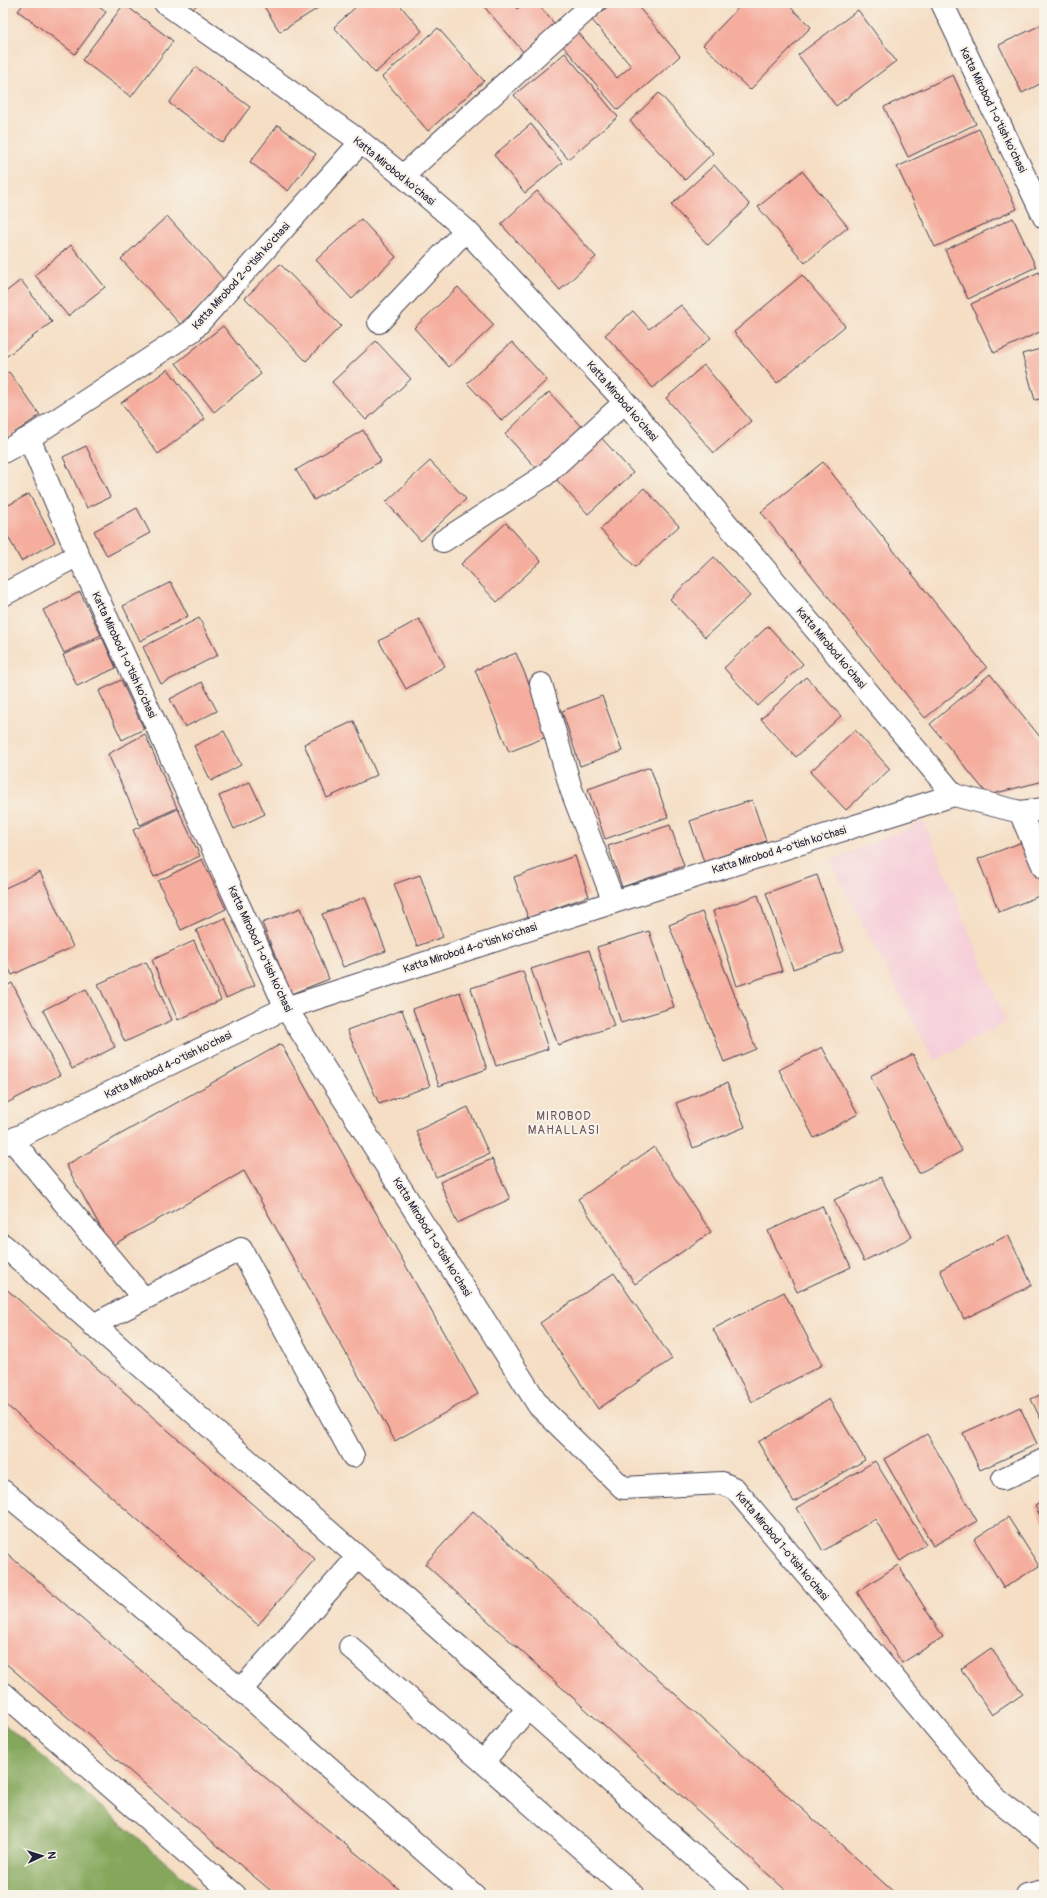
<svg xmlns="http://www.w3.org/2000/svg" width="1047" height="1898" font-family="Pangolin,sans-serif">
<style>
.built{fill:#f6cfd9}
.forest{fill:#84a75c;stroke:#53644c}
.building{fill:#f5ad9e}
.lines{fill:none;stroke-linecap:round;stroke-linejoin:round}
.minor-casing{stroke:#423e50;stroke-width:24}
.minor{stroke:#fff;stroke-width:22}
.labels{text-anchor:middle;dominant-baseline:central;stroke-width:4;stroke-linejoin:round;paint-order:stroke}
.street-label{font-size:11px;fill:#22223b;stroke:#f7f3e8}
.neighbourhood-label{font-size:12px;letter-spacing:1px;fill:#6c535e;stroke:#f7f3e8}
</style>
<rect width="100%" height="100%" fill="#f7f3e8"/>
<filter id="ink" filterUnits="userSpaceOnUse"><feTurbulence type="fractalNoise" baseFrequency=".025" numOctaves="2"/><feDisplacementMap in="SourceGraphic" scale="8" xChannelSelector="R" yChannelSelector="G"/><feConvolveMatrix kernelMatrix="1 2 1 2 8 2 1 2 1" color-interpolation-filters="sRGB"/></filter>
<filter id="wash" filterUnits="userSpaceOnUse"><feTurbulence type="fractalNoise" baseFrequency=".012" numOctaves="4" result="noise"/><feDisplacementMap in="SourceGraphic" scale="16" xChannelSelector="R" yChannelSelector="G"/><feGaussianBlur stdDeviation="0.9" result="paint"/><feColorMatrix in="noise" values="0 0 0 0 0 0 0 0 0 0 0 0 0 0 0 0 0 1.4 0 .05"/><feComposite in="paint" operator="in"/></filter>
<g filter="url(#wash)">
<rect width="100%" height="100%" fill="#f5dec4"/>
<path class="built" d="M924 821 1006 1022 934 1061 830 861Z"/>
<path class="forest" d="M3 1723 204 1895H3Z"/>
<g id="blocks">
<path class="building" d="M24 3H93L106 12 75 54 18 11Z
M186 3H199L192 10Z
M262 3H326L280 32Z
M360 3H398L422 31 375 73 334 27Z
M481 3H512L517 9 525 3H537L558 28 526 55Z
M612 3H635L680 56 618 110 563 46 578 32 617 78 631 66 592 20Z
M743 3H786L811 27 750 90 703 45Z
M124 4 173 41 131 97 82 60Z
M858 10 896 61 836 106 798 55Z
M1043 24 1044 82 1022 93 999 45Z
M438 28 484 81 428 131 382 77Z
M565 53 618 117 568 159 514 95Z
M196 67 250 107 223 143 169 103Z
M953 75 976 124 908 157 884 107Z
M659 93 713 153 685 180 630 121Z
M531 124 562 163 525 193 494 155Z
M278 125 316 154 288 191 250 162Z
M979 129 1017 209 935 247 897 167Z
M714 165 750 205 708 245 671 205Z
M802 171 848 227 805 263 758 207Z
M537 191 596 257 560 290 501 224Z
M167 216 226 282 180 324 121 259Z
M1013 218 1036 267 968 299 945 250Z
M361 219 396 257 352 299 316 260Z
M71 245 105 287 68 316 35 275Z
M280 264 341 326 306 361 245 298Z
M1039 272 1044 282V330L994 353 971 304Z
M802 275 845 326 777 383 734 332Z
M21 280 52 322 3 359V294Z
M458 287 494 325 449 367 414 328Z
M681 305 711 338 653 388 605 335 633 311 649 329Z
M223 326 261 374 214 412 176 363Z
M376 341 411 379 366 420 332 382Z
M512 342 547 380 502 421 467 383Z
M1044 348V398L1035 400 1022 354Z
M704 365 751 421 714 453 666 398Z
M168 369 205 419 158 454 121 403Z
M9 372 40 415 3 441V376Z
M549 392 585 431 540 472 505 434Z
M363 430 381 461 314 500 296 470Z
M598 434 633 473 588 514 553 476Z
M86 446 110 497 87 508 63 457Z
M430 461 466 499 421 541 386 502Z
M823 462 987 668 925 718 761 512Z
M644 488 679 526 635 567 600 529Z
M29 494 55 542 21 561 3 527V508Z
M137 508 150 533 107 556 94 531Z
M506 523 541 561 497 602 461 564Z
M714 557 750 596 705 637 670 599Z
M171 582 188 616 140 641 123 606Z
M80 592 101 635 64 653 43 610Z
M199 618 218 655 161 684 143 647Z
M419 619 445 666 406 689 379 641Z
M768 626 803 664 758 706 724 668Z
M102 637 116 668 77 686 63 655Z
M516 653 551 735 509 752 475 670Z
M990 674 1044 742V781L988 795 930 724Z
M806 677 841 716 796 757 761 719Z
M121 680 144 729 122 740 99 691Z
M202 682 217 711 185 727 170 699Z
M602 696 622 751 580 766 562 711Z
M354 721 377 775 327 798 304 744Z
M855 730 890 769 846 810 810 772Z
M224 731 241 765 211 781 194 746Z
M145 734 177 808 140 825 108 754Z
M650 767 668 817 605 839 588 789Z
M250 782 265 814 234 829 219 796Z
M752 800 766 841 704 862 690 821Z
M178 809 200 856 154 877 133 830Z
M670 825 684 866 622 887 608 846Z
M1025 841 1044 888V894L999 912 978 859Z
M575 856 589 896 528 918 514 877Z
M202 859 226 909 181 930 158 881Z
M40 872 73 947 12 975 3 955V889Z
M420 875 443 937 417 946 394 884Z
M817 875 844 951 793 969 766 893Z
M758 895 782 971 737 986 713 911Z
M365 897 386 951 343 967 322 914Z
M301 908 329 979 291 994 262 923Z
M702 912 756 1049 724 1062 669 925Z
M225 918 255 985 226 998 196 930Z
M649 931 674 1007 621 1023 597 947Z
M194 941 221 1000 178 1020 152 960Z
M589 950 614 1026 558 1045 531 969Z
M146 962 172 1020 125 1042 98 984Z
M523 971 548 1049 496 1066 471 988Z
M12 983 60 1075 7 1103 3 1096V988Z
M86 989 115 1047 72 1069 43 1010Z
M460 992 487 1069 439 1086 413 1009Z
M402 1010 430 1086 379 1104 347 1030Z
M281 1044 478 1394 395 1441 244 1171 111 1246 66 1165Z
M822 1047 858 1114 814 1138 779 1070Z
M913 1054 962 1151 919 1173 870 1076Z
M727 1083 745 1127 693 1148 676 1103Z
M468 1107 489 1154 436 1177 416 1131Z
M654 1147 711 1232 635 1284 578 1199Z
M492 1159 510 1199 457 1223 440 1182Z
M881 1177 912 1237 864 1261 834 1200Z
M822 1206 851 1267 797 1292 768 1231Z
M1008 1235 1032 1285 964 1319 940 1270Z
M614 1273 672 1359 598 1409 540 1323Z
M3 1286 315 1559 258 1625 3 1402Z
M784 1292 822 1365 752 1402 713 1329Z
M1044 1393V1426L1031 1399Z
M829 1399 865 1460 794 1502 758 1442Z
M1020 1407 1037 1444 980 1470 963 1433Z
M927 1434 977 1521 933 1546 884 1459Z
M875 1461 926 1544 900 1561 875 1519 823 1551 797 1508Z
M1044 1501V1523L1035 1506Z
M473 1511 897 1895H791L425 1564Z
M1008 1517 1039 1566 1004 1588 974 1539Z
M3 1550 224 1743 406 1895H276L170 1806 3 1661Z
M898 1565 943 1637 902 1663 857 1592Z
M991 1648 1023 1694 992 1715 961 1669Z"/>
</g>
</g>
<g filter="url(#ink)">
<use href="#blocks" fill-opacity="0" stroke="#423e50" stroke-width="1"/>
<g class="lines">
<defs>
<path id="minor" d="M165 3 361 142 403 176 466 230 625 402 954 795 1020 812 1044 809
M942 3 1044 217
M403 176 594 3
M379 322 466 230
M29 438 78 555 286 1008 539 1406 623 1488 722 1483 735 1489 994 1797 1044 1836
M3 452 29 438 192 331 361 142
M443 541 544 476 625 402
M3 595 78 555
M541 684 571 789 614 902
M1020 812 1044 868
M12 1140 144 1299
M3 1144 286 1008 614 902 954 795
M3 1245 358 1557
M93 1325 241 1249 353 1456
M1003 1479 1044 1460
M3 1491 241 1690 474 1895
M350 1647 483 1762
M241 1690 358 1557 738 1895
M3 1693 235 1895
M528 1708 483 1762 633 1894
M1027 1895 1044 1891"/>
</defs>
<use href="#minor" class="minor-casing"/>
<use href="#minor" class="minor"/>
</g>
</g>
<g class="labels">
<g class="street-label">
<text transform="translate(993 110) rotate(64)">Katta Mirobod 1-o'tish ko'chasi</text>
<text transform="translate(394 171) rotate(39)">Katta Mirobod ko'chasi</text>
<text transform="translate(241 276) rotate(-48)">Katta Mirobod 2-o'tish ko'chasi</text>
<text transform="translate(622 401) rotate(49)">Katta Mirobod ko'chasi</text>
<text transform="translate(831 648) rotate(50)">Katta Mirobod ko'chasi</text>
<text transform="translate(124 655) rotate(65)">Katta Mirobod 1-o'tish ko'chasi</text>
<text transform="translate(779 850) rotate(-17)">Katta Mirobod 4-o'tish ko'chasi</text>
<text transform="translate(470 948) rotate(-18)">Katta Mirobod 4-o'tish ko'chasi</text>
<text transform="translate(260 949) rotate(65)">Katta Mirobod 1-o'tish ko'chasi</text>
<text transform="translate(168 1065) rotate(-26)">Katta Mirobod 4-o'tish ko'chasi</text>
<text transform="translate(432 1237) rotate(58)">Katta Mirobod 1-o'tish ko'chasi</text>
<text transform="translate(782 1546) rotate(50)">Katta Mirobod 1-o'tish ko'chasi</text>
</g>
<g class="neighbourhood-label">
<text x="564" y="1116">MIROBOD<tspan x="564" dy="14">MAHALLASI</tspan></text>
</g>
</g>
<rect width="1047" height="1898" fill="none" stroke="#f7f3e8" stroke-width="16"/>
<g transform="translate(42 1856) rotate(86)" stroke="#f7f3e8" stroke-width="3" paint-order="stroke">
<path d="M0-3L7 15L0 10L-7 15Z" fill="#22223b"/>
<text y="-6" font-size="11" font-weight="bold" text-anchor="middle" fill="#22223b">N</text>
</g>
</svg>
